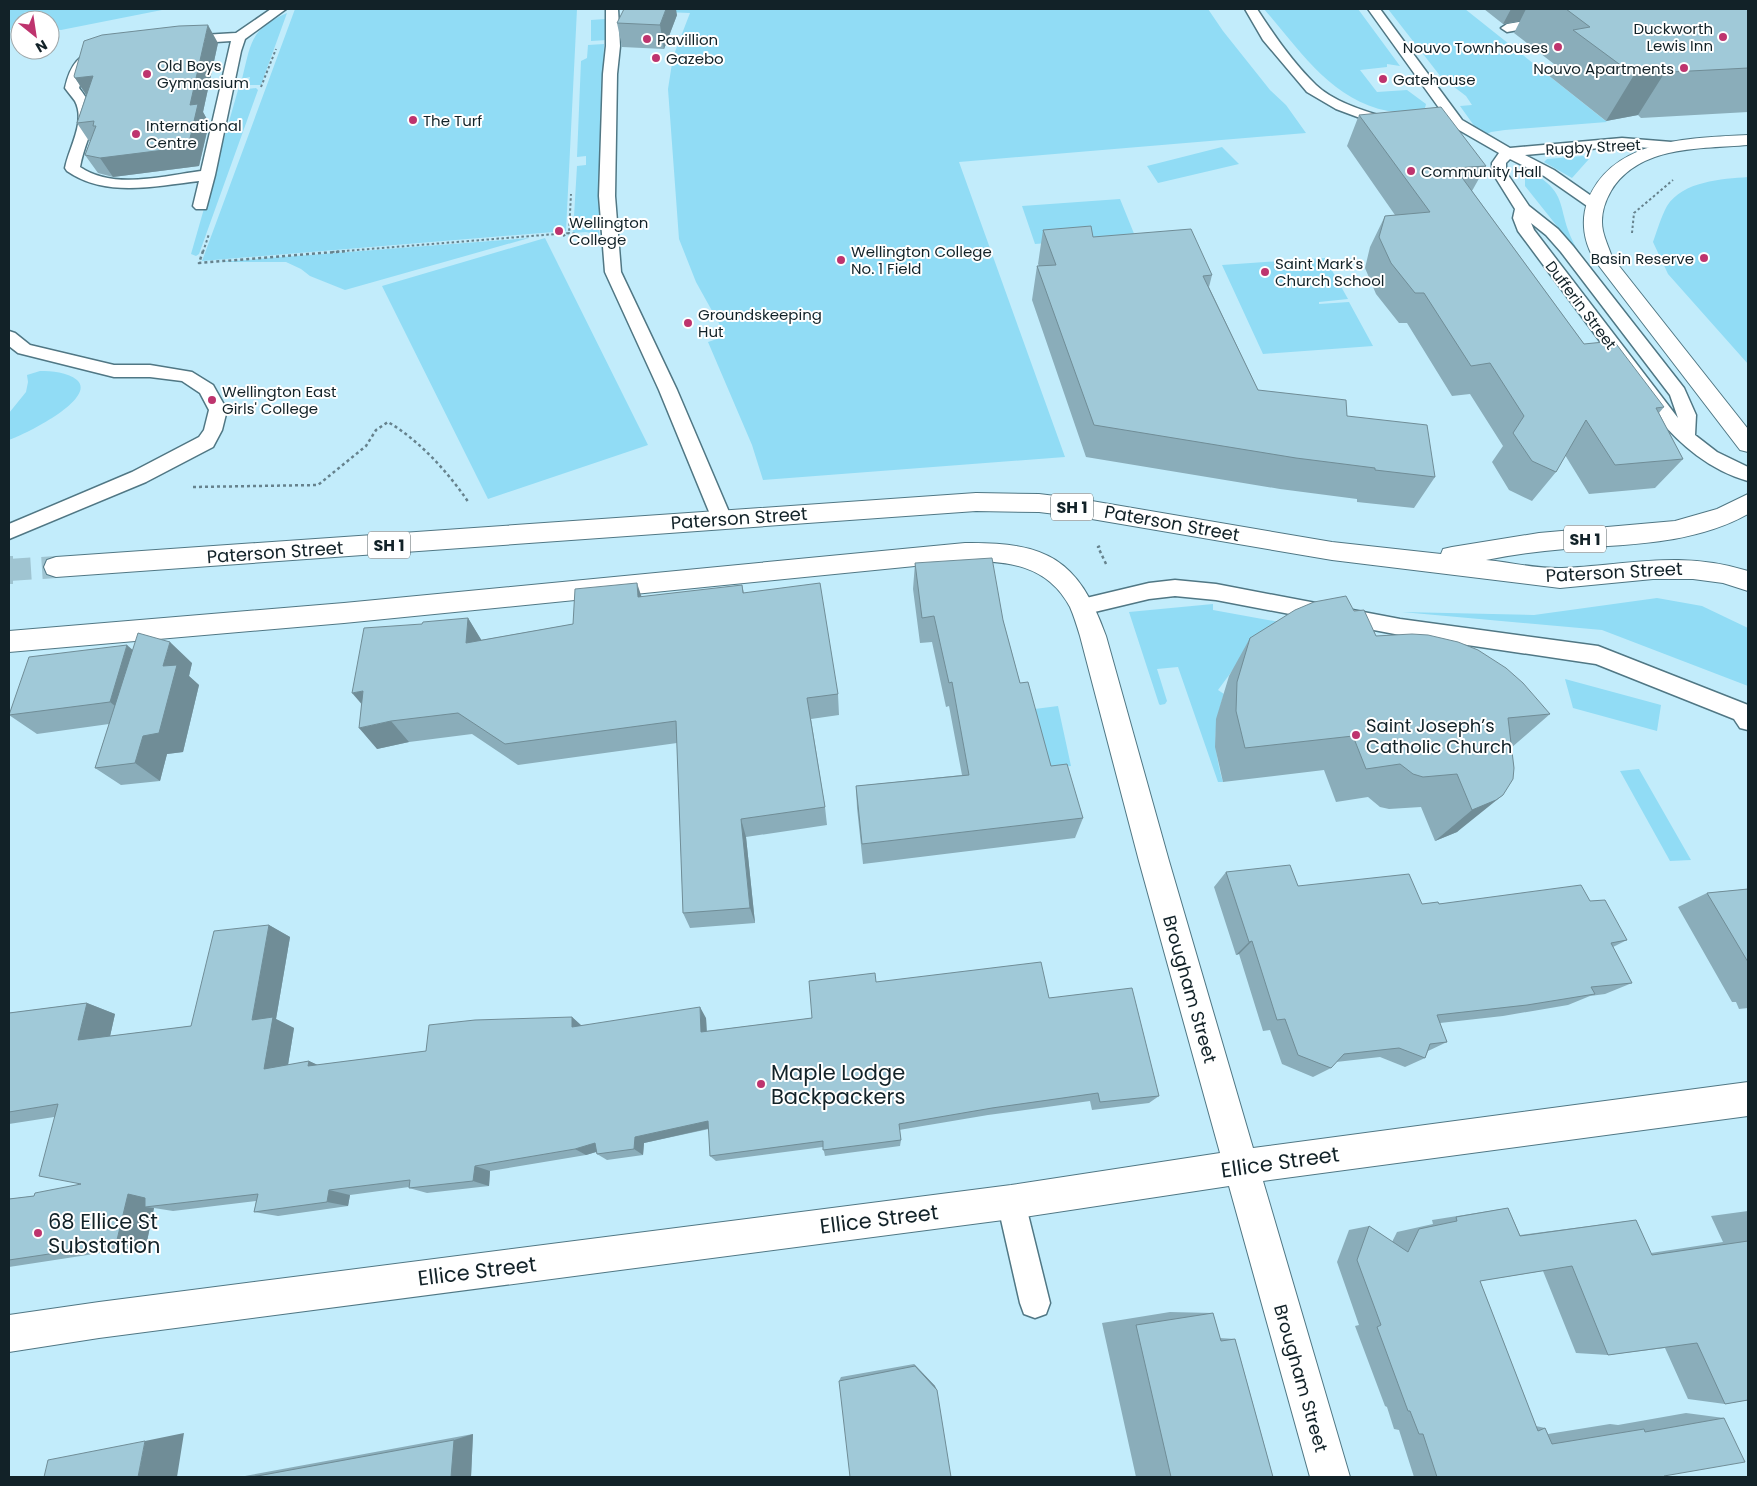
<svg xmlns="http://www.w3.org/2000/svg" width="1757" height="1486" font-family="Poppins,sans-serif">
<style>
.green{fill:#91dcf5}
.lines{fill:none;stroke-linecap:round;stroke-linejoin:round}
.highway-tunnel-far1{stroke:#9fc4d1;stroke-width:22;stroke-dasharray:22 11;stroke-linecap:butt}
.highway-tunnel{stroke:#9fc4d1;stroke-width:28;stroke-dasharray:28 14;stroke-linecap:butt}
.lane-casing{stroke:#507784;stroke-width:3}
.street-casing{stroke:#507784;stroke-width:2}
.highway-casing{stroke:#507784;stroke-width:2}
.path-far1{stroke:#66828d;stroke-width:2;stroke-dasharray:2.5 2.5;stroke-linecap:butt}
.path{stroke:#66828d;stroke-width:2.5;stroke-dasharray:3 3;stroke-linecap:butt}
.lane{fill:#fff;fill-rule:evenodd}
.street{fill:#fff;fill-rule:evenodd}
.highway{fill:#fff;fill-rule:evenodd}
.wall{fill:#8aadba}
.shaded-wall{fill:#708d97}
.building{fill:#a0c9d8;stroke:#708d97}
.poi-dot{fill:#be346e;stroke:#fff;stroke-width:2}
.labels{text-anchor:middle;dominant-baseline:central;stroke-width:4;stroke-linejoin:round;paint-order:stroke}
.far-poi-label{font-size:15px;fill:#122228;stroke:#fff;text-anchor:start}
.far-street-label{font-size:15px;fill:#122228;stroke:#fff}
.shield{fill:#fff;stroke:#596468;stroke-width:1}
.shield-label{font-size:16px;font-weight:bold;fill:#122228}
.street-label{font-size:18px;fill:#122228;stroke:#fff}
.poi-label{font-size:18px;fill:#122228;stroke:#fff;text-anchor:start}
.near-poi-label{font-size:21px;fill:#122228;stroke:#fff;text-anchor:start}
.near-street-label{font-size:21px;fill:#122228;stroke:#fff}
</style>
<rect width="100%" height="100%" fill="#c2ecfb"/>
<path class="green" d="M9 9H167L61 30 50 29V20H20V30H9Z
M295 9H577L566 231 202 261Z
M642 9H1208L1223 31 1270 90 1286 105 1306 133 959 162 1065 457 763 480 752 445 708 342 726 336 696 282 679 239 668 89 673 57 690 13 640 11Z
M1264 9H1358L1400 66 1387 64V67L1360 70 1377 92 1407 90 1426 104 1425 108C1415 114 1399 113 1388 111 1331 100 1300 50 1264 9Z
M1388 9H1465L1607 122 1505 130 1491 132 1485 135 1480 134 1460 106 1472 105 1466 96 1441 77Z
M287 13 261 85H248L250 77 242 79C251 43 250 29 287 13Z
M605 19 607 40 591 41V20Z
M604 44 599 235 586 232 573 233 577 166 586 165V156L577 157 581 61 587 58 588 45Z
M256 88 258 90 199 254 196 256 191 254 238 90Z
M1222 147 1239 164 1158 183 1147 166Z
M1583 156 1589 159 1572 178 1544 162 1547 159Z
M1525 171C1531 171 1534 173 1539 177 1563 192 1560 207 1568 230 1571 239 1576 247 1580 255L1525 186Z
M1748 177V364L1668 274 1653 242C1657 231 1661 217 1667 206 1683 181 1722 179 1748 177Z
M1120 199 1135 236 1035 244 1022 206Z
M529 238 345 290 310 276 301 269 286 262H219Z
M545 238 648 445 488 499 382 286Z
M1325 258 1348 299 1319 302V304L1349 302 1373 346 1263 354 1222 265Z
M40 371C52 371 67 372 77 380 98 399 22 436 9 440V413L26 392 28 382 27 375Z
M1657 598 1702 606 1748 628V686L1602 630 1402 612 1534 615Z
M1213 604V610L1357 636 1235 667 1218 690 1224 694C1213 727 1213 748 1223 782H1218L1178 667 1157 669 1167 701 1165 704 1160 705 1159 704 1129 612Z
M1565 679 1661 705 1657 731 1573 708Z
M1058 706 1071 766 1043 769 1027 710Z
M1639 769 1691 860 1670 861 1620 771Z"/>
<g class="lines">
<path class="highway-tunnel-far1" d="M9 570 56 567"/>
<path class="highway-tunnel" d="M9 570H13"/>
<defs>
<path id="lane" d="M271 9H286L245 39 241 51 215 175 206 209H196L193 206 199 181C155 186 106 198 67 171L65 168C69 147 86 122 75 101 72 97 68 92 65 88 70 65 79 53 102 47L109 51 86 66 79 88C105 120 86 133 80 167 113 190 163 176 201 171L231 41 186 44 179 40 186 36 236 33Z
M606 9H618L620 46 617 74 615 196 621 272 677 390 732 519 729 524 722 526 715 524 712 519 659 390 605 272 599 196 603 74 606 46Z
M1245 9H1257C1274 35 1293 63 1316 85 1335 103 1372 114 1397 120L1399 123 1397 126 1392 127 1379 125 1336 109 1307 92 1263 40Z
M1368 9H1380L1462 120 1510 148 1622 138 1684 143 1686 146 1684 149 1679 150 1622 146 1525 155 1554 170 1600 202 1603 205 1600 208H1590L1544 176 1510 159 1506 163V172L1529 206 1558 229 1573 246 1684 388 1696 415 1695 435 1717 452 1748 467V481C1709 470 1681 445 1655 415L1518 231 1513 218 1515 209 1492 172V163L1499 153 1452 126ZM1531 223 1546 235 1561 252 1670 395 1678 418 1534 230Z
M1547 17 1553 21 1552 24 1507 32 1501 28 1507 24Z
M9 331 15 333 30 345 114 365H150L192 372 213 385 227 410 222 430 213 447 146 482 9 539V524L132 472 199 437 204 430 209 410 200 393 182 381 150 377H114L18 353 9 346Z
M1175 580 1216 584 1400 619 1598 646 1748 705V730L1740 728 1734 719 1596 664 1400 635 1216 600 1175 596 1149 599 1082 615 1075 613 1072 607 1075 601 1082 599 1149 583Z
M1011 1188 1021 1192 1025 1202 1050 1303 1046 1314 1035 1318 1024 1314 1020 1303 997 1202 1001 1192Z"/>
<path id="street" d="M965 543C1046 542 1078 558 1106 636L1169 861 1253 1148 1748 1082V1116L1263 1181 1350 1477H1310L1229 1186 1011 1219 99 1338 9 1352V1315L99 1302 1011 1185 1220 1153 1139 861 1080 636C1077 626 1074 616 1070 607 1047 564 1007 561 965 561L344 623 9 652V631L344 603Z"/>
<path id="highway" d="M1748 135V145C1701 149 1639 145 1611 191 1604 203 1600 217 1603 231 1605 240 1609 248 1612 257L1748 429V452L1740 450 1596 262C1584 244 1580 221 1588 200 1613 138 1691 138 1748 135Z
M976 493 1039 494 1080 499 1332 542 1441 554 1443 549 1452 547 1539 533 1675 521 1717 509 1748 494V514C1693 545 1627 544 1565 549 1539 551 1512 555 1486 560 1510 562 1537 569 1562 568 1630 565 1680 550 1748 571V591L1723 583 1693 579H1653L1560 588 1332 560 1080 517 1039 512 976 511 56 577 47 574 44 567 47 560 56 557Z"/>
</defs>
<use href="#lane" class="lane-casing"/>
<use href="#street" class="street-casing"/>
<use href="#highway" class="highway-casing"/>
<path class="path-far1" d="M261 87 276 49
M1632 233 1634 213 1673 180
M563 236 569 233 577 234
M203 252 209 234
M332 252 569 233 571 194"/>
<path class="path" d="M203 251 199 263 347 251
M193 487 318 485 366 446 376 430 388 422C420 441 448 472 469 503
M1100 546 1098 547 1107 566"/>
<use href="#lane" class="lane"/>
<use href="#street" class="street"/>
<use href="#highway" class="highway"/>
</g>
<path class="wall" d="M1484 9H1748V112L1641 118 1638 115 1606 121 1548 75 1554 64 1514 33 1520 21 1503 24Z
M677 15 664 49 622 47 617 23Z
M218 43 203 112 209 123 199 166 113 177 98 173 85 155 90 141H89L77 123 86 95 74 76Z
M1359 115 1486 166 1472 191 1584 344 1664 407 1659 413 1683 459 1655 488 1589 494 1565 455 1556 472 1532 501 1509 490 1492 462 1503 446 1470 394 1452 396 1407 323H1399L1376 294 1365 268 1370 247 1385 216 1395 215 1347 146Z
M1043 230 1093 237 1212 275 1209 287 1258 390 1347 416 1435 477 1414 508 1357 502V499L1280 489 1086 457 1032 300 1037 266H1039L1038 264Z
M915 563 1003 620 1020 683 1051 766 1083 818 1075 838 863 864 857 808 856 786 962 775 949 706 946 707 932 642 920 643 913 589Z
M742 585 744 593 838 694 839 715 811 719 825 807 827 825 746 837 755 923 690 928 683 913 677 743 518 765 472 734 409 742 377 749 422 624 468 618 481 640 573 624 642 597Z
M1354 611 1376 636 1550 714 1511 748 1514 768 1457 832 1435 841 1421 807 1389 809 1380 807 1368 797 1336 802 1324 770 1223 782 1215 747 1216 719 1229 676 1250 638Z
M133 650 192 663 189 676 199 685 183 752 167 754 160 781 121 785 95 768 109 724 37 734 9 715Z
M1226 872 1298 886 1422 904 1590 901 1627 940 1613 947 1632 983 1605 994 1590 996 1568 1005 1503 1016 1440 1023 1447 1042 1428 1051 1425 1058 1405 1067 1380 1057 1336 1062 1331 1068 1313 1077 1282 1064 1270 1030 1263 1031 1239 954 1236 955 1214 887Z
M1748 889V1008L1739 1009 1736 1002H1732L1678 907 1707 893Z
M269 925 290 937 276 1019 294 1028 288 1065 309 1061 317 1065 426 1051 572 1017 582 1026 706 1018 707 1031 812 1018 876 982 1049 998 1159 1096 1149 1103 1092 1110 1090 1101 988 1115 899 1130 901 1140 900 1146 825 1156 823 1147 716 1161 710 1156 709 1129 644 1143 643 1155 607 1160 597 1154 596 1152 586 1155 490 1171 489 1186 427 1193 409 1188V1187L350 1195 348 1206 278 1216 254 1212 256 1201 173 1211 154 1208 146 1246 9 1267V1199L34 1196 81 1184 54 1117 9 1124V1013L87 1003 115 1014 110 1036 191 1026Z
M1508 1208 1520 1235 1636 1220 1651 1253 1723 1242 1711 1216 1748 1211V1400L1725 1404 1688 1399 1665 1348 1608 1355 1576 1353 1543 1271 1480 1281 1536 1426 1545 1428 1548 1434 1610 1424 1618 1425 1686 1413 1724 1418 1664 1476V1477H1414L1399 1430 1394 1429 1387 1407 1385 1406 1355 1326 1359 1325 1337 1262 1349 1230 1369 1226 1392 1242 1397 1232 1433 1224 1432 1220Z
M1170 1312 1213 1313 1220 1338 1235 1339 1273 1477H1136L1102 1323Z
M914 1364 935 1386 839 1381 841 1377Z
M473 1434 471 1477H241L245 1476Z"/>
<path class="shaded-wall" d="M666 9H676L677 15 664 49 660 25Z
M1511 9H1526L1520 21 1503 24Z
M208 25 218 43 203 112 209 123 199 166 113 177 100 158 190 105Z
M1667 69 1638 115 1606 121 1634 75Z
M93 76 87 96 75 78Z
M637 583 645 607 638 597Z
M468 618 482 641 466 643Z
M170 642 192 663 189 676 199 685 183 752 167 754 160 781 135 763Z
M127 645 150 665 134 721 110 702Z
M363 691 371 715 352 693Z
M391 721 409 742 377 749 359 728Z
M1503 795 1457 832 1435 841 1472 810Z
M741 819 746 837 755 923 750 908Z
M269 925 290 937 276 1019 294 1028 286 1077 264 1069 252 1020Z
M1252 941 1239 954 1236 955 1249 942Z
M87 1003 115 1014 107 1050 78 1040Z
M700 1007 706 1018 707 1041 701 1032Z
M572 1017 583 1027H572Z
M309 1061 329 1070 308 1066Z
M708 1121 715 1127 644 1143 643 1155 634 1149 635 1137Z
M595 1143 606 1149 586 1155 575 1149Z
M475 1166 490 1171 489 1186 473 1181Z
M329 1190 350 1195 348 1206 327 1202Z
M128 1194 157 1198 145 1207 154 1208 146 1246 116 1244Z
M914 1364 935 1386 937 1390 915 1366Z
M184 1433 177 1477H138L145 1441Z
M473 1434 471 1477H451L454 1440Z"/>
<path class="building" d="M624 9H666L660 25 617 23Z
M1566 9H1748V68L1671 72 1667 69 1634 75 1573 30 1590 27Z
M208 25 190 105 198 104 188 147 100 158 85 155 96 126H93L94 121 77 123 93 76 75 78 74 76 84 41 102 35 179 26Z
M1441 107 1486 166 1455 168 1584 344 1614 341 1664 407 1656 408 1683 459 1615 465 1586 420 1556 472 1532 461 1513 433 1524 416 1490 363 1471 366 1424 293H1415L1391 263 1379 237 1385 216 1430 212 1359 115Z
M1091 226 1093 237 1191 229 1212 275 1203 276 1258 390 1346 400 1347 416 1427 425 1435 477 1375 470V468L1296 458 1094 425 1037 266 1056 265 1043 230Z
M992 558 1003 620 1020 683 1028 682 1051 766 1067 764 1083 818 862 844 856 786 969 775 952 682 949 683 934 616 922 618 915 563Z
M637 583 638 597 742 585 743 593 820 583 838 694 807 698 825 807 741 819 750 908 683 913 676 721 505 744 458 713 391 721 359 728 363 691 352 693 364 628 422 624 423 622 468 618 466 643 573 624 575 589Z
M1346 596 1354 611 1364 610 1376 636 1412 634 1428 635 1458 642 1478 650 1506 668 1523 683 1550 714 1508 718 1514 768 1513 779 1503 795 1496 800 1472 810 1457 774 1423 777 1413 774 1400 764 1366 769 1353 736 1245 748 1236 711 1237 682 1250 638 1295 610 1314 602Z
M138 633 170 642 163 666 177 665 159 733 143 736 135 763 95 768Z
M127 645 110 702 9 715 29 657Z
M1290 865 1298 886 1409 874 1422 904 1438 902 1439 904 1581 885 1590 901 1605 900 1627 940 1611 943 1632 983 1591 987 1595 994 1527 1005 1437 1015 1447 1042 1430 1044 1425 1058 1399 1048 1344 1054 1331 1068 1298 1055 1285 1019 1277 1020 1252 941 1249 942 1226 872Z
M1748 889V962L1707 893Z
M269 925 252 1020 273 1017 264 1069 309 1061 308 1066 426 1051 429 1025 475 1020 572 1017V1027L700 1007 701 1032 812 1018 809 981 875 973 876 982 1041 962 1049 998 1132 988 1159 1096 1100 1102 1098 1093 992 1108 899 1124 901 1140 823 1150V1141L710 1156 708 1121 635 1137 634 1149 597 1154 595 1143 575 1149 475 1166 473 1181 409 1188 410 1180 329 1190 327 1202 254 1212 258 1194 145 1207V1198L128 1194 116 1244 9 1260V1199L34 1196 35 1193 81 1184 39 1176 58 1104 9 1112V1013L87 1003 78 1040 191 1026 214 931Z
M1508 1208 1520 1236 1636 1220 1652 1255 1748 1241V1400L1725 1404 1697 1343 1608 1355 1572 1266 1480 1281 1538 1431 1545 1428 1552 1444 1644 1429 1645 1432 1724 1418 1745 1462 1664 1476V1477H1437L1423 1434H1419L1410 1411H1408L1377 1327 1381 1325 1357 1260 1369 1226 1408 1252 1419 1229 1457 1221 1456 1217Z
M1213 1313 1221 1341 1235 1339 1273 1477H1171L1136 1325Z
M915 1366 937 1390 951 1477H850L839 1381Z
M454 1440 451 1477H252Z
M145 1441 138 1477H44L48 1460Z"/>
<g class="poi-dot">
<circle cx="1723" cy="37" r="5"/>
<circle cx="647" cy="39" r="5"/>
<circle cx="1558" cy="47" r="5"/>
<circle cx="656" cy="58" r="5"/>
<circle cx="1684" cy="68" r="5"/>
<circle cx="147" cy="74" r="5"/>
<circle cx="1383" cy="79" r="5"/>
<circle cx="413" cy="120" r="5"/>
<circle cx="136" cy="134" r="5"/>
<circle cx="1411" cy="171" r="5"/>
<circle cx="559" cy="231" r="5"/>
<circle cx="1704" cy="258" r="5"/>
<circle cx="841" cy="260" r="5"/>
<circle cx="1265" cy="272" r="5"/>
<circle cx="688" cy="323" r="5"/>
<circle cx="212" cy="400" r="5"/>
<circle cx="1356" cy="735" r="5"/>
<circle cx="761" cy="1084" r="5"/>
<circle cx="38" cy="1233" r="5"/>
</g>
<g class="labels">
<g class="far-poi-label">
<text x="1713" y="28" text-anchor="end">Duckworth<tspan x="1713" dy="17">Lewis Inn</tspan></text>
<text x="657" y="39">Pavillion</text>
<text x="1548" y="47" text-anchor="end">Nouvo Townhouses</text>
<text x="666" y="58">Gazebo</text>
<text x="157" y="65">Old Boys<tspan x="157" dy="17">Gymnasium</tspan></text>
<text x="1674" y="68" text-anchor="end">Nouvo Apartments</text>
<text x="1393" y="79">Gatehouse</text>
<text x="423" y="120">The Turf</text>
<text x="146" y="125">International<tspan x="146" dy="17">Centre</tspan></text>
<text x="1421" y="171">Community Hall</text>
<text x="569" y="222">Wellington<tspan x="569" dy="17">College</tspan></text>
<text x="851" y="251">Wellington College<tspan x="851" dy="17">No. 1 Field</tspan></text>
<text x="1694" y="258" text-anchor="end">Basin Reserve</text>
<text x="1275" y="263">Saint Mark's<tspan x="1275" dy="17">Church School</tspan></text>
<text x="698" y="314">Groundskeeping<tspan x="698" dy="17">Hut</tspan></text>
<text x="222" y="391">Wellington East<tspan x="222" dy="17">Girls' College</tspan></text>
</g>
<g class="far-street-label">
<text transform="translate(1593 147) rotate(-3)">Rugby Street</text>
<text transform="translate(1581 305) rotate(53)">Dufferin Street</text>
</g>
<g class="shield">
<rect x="1051" y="493.5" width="42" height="27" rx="4"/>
<rect x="1564" y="525.5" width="42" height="27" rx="4"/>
<rect x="368" y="531.5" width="42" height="27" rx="4"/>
</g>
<g class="shield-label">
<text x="1072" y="507">SH 1</text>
<text x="1585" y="539">SH 1</text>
<text x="389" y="545">SH 1</text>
</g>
<g class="street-label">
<text transform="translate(739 518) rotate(-4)">Paterson Street</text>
<text transform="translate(1172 523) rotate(10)">Paterson Street</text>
<text transform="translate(275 552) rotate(-4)">Paterson Street</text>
<text transform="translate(1614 572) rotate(-3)">Paterson Street</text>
<text transform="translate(1190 989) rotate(74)">Brougham Street</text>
<text transform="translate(1301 1378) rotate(74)">Brougham Street</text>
</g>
<g class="poi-label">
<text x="1366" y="725">Saint Joseph’s<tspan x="1366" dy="21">Catholic Church</tspan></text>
</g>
<g class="near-poi-label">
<text x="771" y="1072">Maple Lodge<tspan x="771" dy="24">Backpackers</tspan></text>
<text x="48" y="1221">68 Ellice St<tspan x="48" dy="24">Substation</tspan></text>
</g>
<g class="near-street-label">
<text transform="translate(1280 1162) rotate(-8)">Ellice Street</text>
<text transform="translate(879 1219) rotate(-7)">Ellice Street</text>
<text transform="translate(477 1271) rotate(-7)">Ellice Street</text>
</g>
</g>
<rect width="1757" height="1486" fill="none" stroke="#122228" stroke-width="20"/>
<g transform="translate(35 35) rotate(150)"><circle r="24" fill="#ffffff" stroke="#a0a7a9"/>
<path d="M0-4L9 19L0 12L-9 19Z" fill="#be346e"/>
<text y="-8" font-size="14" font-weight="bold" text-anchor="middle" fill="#122228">N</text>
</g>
</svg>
